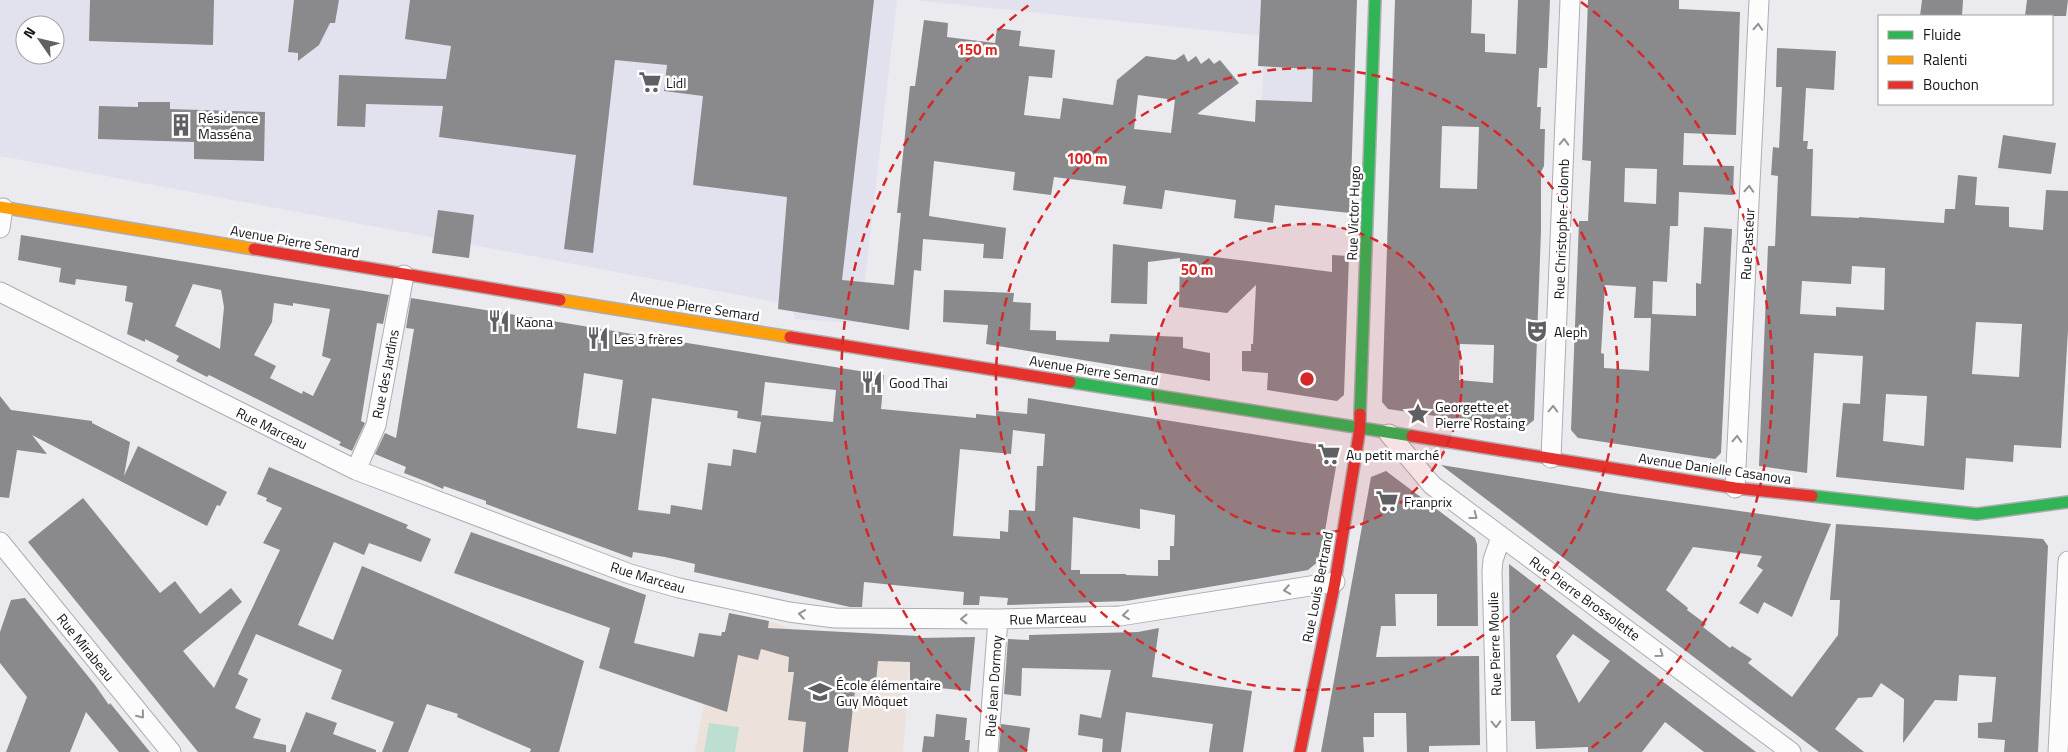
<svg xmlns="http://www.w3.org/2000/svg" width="2068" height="752" font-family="'Titillium Web',sans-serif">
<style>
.built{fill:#e2e1ee;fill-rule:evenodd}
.education{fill:#ede1dc}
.grass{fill:#bddfd1}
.building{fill:#8a898c;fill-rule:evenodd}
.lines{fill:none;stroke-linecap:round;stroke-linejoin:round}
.street-casing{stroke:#aeaeb2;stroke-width:21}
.fast-casing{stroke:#aeaeb2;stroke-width:14}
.slow-casing{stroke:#aeaeb2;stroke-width:14}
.jam-casing{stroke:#aeaeb2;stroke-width:14}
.street{stroke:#fcfcfd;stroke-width:19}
.fast{stroke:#30b455;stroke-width:11}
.slow{stroke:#ff9f0a;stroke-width:11}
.jam{stroke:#e5322d;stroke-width:11}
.oneway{stroke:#949496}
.ring{fill:none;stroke:#d62828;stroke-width:2.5;stroke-dasharray:9 6}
.labels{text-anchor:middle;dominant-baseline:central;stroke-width:5;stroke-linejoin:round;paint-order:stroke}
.poi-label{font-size:14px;fill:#151519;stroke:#fff;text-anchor:start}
.street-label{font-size:14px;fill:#151519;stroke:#fff}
.centre{fill:#d62828;stroke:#fff;stroke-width:2.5}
.ring-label{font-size:15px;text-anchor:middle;font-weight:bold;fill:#d62828;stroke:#fff;stroke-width:5;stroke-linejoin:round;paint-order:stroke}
</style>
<rect width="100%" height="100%" fill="#eaeaef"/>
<path class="built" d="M0 0H897L860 323 795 319 792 305 0 156ZM25 25H55V55H25Z
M914 0H1347L1344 145 1260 139 1265 36Z"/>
<path class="education" d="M769 621 791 629 881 634 879 661 910 662 903 752H695L704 704 727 711 738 655 758 660 761 649 763 650Z"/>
<path class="grass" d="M709 723 739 727 735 752H704Z"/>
<path class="building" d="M90 0H214L213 45 89 41Z
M294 0H339L335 23H330L319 45 298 61V53L288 52Z
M410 0H874L842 280 894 285 901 213H897L910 86H915L924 20 948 23 947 37 995 43 997 28 1021 31 1019 46 1055 50 1052 78 1029 76 1024 115 1060 119 1063 98 1113 105 1117 80 1146 56 1175 60 1184 54 1188 62 1196 56 1201 64 1209 58 1214 64 1220 60 1239 83 1197 114 1255 122 1256 100 1312 102 1313 69 1258 66 1261 0H1357L1350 213 1275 205 1273 223 1234 218 1236 200 1165 190 1162 209 1123 204 1126 186 1054 177 1051 195 1013 190 1015 172 934 161 929 216 1006 228 1003 259 983 258 984 244 923 239 921 271 914 270 909 330 778 309 787 197 693 185 703 96 664 91 667 65 615 60 593 253 564 249 576 155 439 137 443 106 366 104 365 127 337 126 339 75 446 79 451 46 405 39ZM1138 95 1175 100 1171 133 1134 129Z
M1395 0H1472L1471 33 1485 34V52L1516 54 1518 0H1550L1547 68H1539L1537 107H1541L1540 129H1545L1544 166 1541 172V231L1534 420 1523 429 1388 409 1382 402ZM1442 126 1479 127 1477 189 1440 188ZM1460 344 1494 345 1493 383 1459 380Z
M1588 0H1679V9L1740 12 1736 135 1684 133 1683 165 1734 166 1733 195 1679 192 1678 226H1670L1667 282 1653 281 1652 314 1696 316V283L1701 284 1704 227 1732 229 1721 453 1715 459 1578 438 1571 430 1579 221H1588L1591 161 1582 160ZM1625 168 1657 169 1656 204 1624 202ZM1605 285 1636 287 1634 318H1651L1649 371 1604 368V354L1601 353Z
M1922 0H1963L1962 16H1920Z
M2027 0H2068L2066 16H2025Z
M1777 48 1836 51 1834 90 1806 88 1803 141H1808L1807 149H1813L1811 216 1859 218V217L1944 223 1945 209H1955L1958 175 1977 177 1975 205 2009 207V227L2043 230 2046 190 2068 191V330L2061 448 2014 445 2013 462 1966 458 1964 490 1836 477 1843 403 1860 404 1863 356 1814 353 1807 473 1759 466 1768 246H1775L1778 176 1771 175 1773 147 1779 148 1782 87H1776ZM1852 266 1885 268 1884 310 1836 307V316L1800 314 1802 281 1851 284ZM1976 322 2022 324 2019 377 1972 374ZM1886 394 1927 396 1924 446 1883 441Z
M138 102H170V109L265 112 264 161 194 159V142L98 139 99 106 138 107Z
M2003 135 2056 143 2051 174 1998 168Z
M438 210 474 215 469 258 432 253Z
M21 235 389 295 383 324 377 323 361 421 365 423 352 451 339 445 341 442 267 404 209 375 207 377 176 361 179 356 145 339V342L127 334 133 303 125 301 127 286 76 279 75 285 59 282 61 268 18 260ZM193 284 221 290 224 307 220 349 175 326ZM274 303 293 306V303L330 309 322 356 331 359 313 396 303 391 302 394 270 378 276 366 254 355 272 322Z
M1113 244 1332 272V255L1349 256 1344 395 1337 401 1267 390 1268 373 1242 371V351H1251V344H1253L1256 285 1227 313 1179 307 1180 258 1148 262 1147 304 1111 303Z
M944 290 1014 293 1013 302 1031 303 1030 330 1056 331V340L1109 342 1110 334 1183 337V348L1210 353V381L986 344 988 325 943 322Z
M411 298 884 375 881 409 976 418V414L996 416V411L1027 414 1028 398 1332 447 1338 455 1320 560 1308 570 1126 601 1007 605 1008 598 980 596 979 605H963L964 592 864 582 862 607H850L694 572 695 564 665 557 633 552 632 558 486 504V501L444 486 443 489 430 483 404 473 406 467 375 454 385 433 396 438 414 329 406 328ZM584 373 623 380 616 434 577 428ZM765 382 836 390 833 422 762 415 761 417ZM652 398 738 411 737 418 761 422 756 453 733 449 731 466 708 463 702 510 671 505 670 514 638 510ZM1013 430 1045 434 1043 466H1037L1035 511 1009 510 1008 532 1000 531V539L953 536 960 449 1011 454ZM1140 509 1175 515 1174 546H1170V560H1158V576L1126 575V574H1080V570H1071L1073 517 1140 529Z
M0 396 11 410 92 421V423L130 442 124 476 138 446 227 492 220 506 217 505 207 526 32 435 47 454 17 450 9 498 0 497Z
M1441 465 1620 494 1831 524 1792 617 1764 602 1758 614 1739 603 1763 570 1757 566 1762 556 1693 547 1666 590 1688 608 1687 610 1706 624 1703 627 1730 648 1732 646 1752 659 1748 663 1792 697 1838 635 1840 600H1830L1836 524 2043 539 2048 546 2038 752H2004L2005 740 1978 738V723L1992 722 1996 677 1959 675 1957 701 1935 700 1903 743 1904 699 1881 683 1872 697 1858 698 1835 729 1864 752H1819Z
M269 467 408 525 406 528 431 539 421 562 369 543 364 555 334 542 298 625 333 640 362 566 584 661 559 752H530L531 749 457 717 458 714 427 704 408 752H382L394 722 331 699 342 670 256 634 238 674 248 679 235 708 261 719 253 738 286 745V752H198L28 542 83 498 160 593 175 581 200 614 231 588 242 602 183 651 214 688 280 550 263 543 282 508 266 501 267 498 257 494Z
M1386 471 1475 538 1477 544 1478 626H1437V594H1395L1396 626H1381L1376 657 1479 656 1480 745 1429 746V752H1407L1406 713H1374V737H1363L1364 752H1321L1371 477Z
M471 532 646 595 634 643 694 657 699 633 721 636 722 632H725L729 613 769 621 768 628 918 636V638L975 637 970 691 939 688V684L910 680V662L878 661 876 681H856L848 752H803L806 722 788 720 794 672H788L789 657 761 649 758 660 738 655 727 712 599 668 610 628 454 573Z
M1509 564 1596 631 1756 752H1704L1665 722 1642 752H1588V747L1536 749 1535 721H1511ZM1573 634 1610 661 1579 703 1556 656Z
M25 598 95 685 109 705 110 703 150 752H119L86 712 70 752H6L27 697 0 663V632L11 600Z
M1159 628 1152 677 1252 691 1243 752H1209L1213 724 1126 712 1121 752H1102L1103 739 1078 735 1080 714 1101 718 1111 670 1022 668 1021 696 1004 694 1008 639 1029 640V635L1138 632Z
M306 712 337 723 333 734 376 750V752H290Z
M936 714 967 718 965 740H970L969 752H922L924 736 934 737Z
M1001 724 1030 728 1027 752H999Z"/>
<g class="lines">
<defs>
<path id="street" d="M0 228 3 208
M0 292 356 470 630 574 679 588 789 612 835 618 998 619 1120 616 1335 582
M1389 434 1432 485 1791 752
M1551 458 1570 0
M356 470 376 425 404 275
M1735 488 1759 0
M0 542 171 752
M988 752 998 619
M1497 752 1492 572 1493 560 1501 537
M2058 752 2068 561"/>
<path id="fast" d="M1070 382 1412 436
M1360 414 1375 0
M1812 496 1977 514 2068 502"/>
<path id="slow" d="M0 207 254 249
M560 300 790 337"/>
<path id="jam" d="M254 249 560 300
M790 337 1070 382
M1412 436 1735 488 1812 496
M1300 752 1335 582 1360 428V414"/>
</defs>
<use href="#street" class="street-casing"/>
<use href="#fast" class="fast-casing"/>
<use href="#slow" class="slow-casing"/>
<use href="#jam" class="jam-casing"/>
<use href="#street" class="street"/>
<use href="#fast" class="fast"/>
<use href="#slow" class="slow"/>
<use href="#jam" class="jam"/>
</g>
<defs><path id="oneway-chevron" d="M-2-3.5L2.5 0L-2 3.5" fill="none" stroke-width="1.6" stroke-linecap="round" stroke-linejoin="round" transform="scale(1.25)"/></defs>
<g class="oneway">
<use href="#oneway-chevron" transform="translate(1758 27) rotate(-87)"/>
<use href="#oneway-chevron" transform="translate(1564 142) rotate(-88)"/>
<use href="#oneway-chevron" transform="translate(1749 189) rotate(-87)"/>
<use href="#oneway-chevron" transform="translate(1553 409) rotate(-88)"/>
<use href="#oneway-chevron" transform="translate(1737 439) rotate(-87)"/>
<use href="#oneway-chevron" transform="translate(1474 516) rotate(37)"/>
<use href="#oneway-chevron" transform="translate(1287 590) rotate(171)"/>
<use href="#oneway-chevron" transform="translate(802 614) rotate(-171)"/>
<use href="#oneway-chevron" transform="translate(1126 615) rotate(174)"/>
<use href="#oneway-chevron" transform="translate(964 619) rotate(-180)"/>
<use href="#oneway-chevron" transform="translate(1660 654) rotate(36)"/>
<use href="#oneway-chevron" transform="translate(141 715) rotate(51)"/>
<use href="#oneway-chevron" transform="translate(1496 724) rotate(88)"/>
</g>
<circle cx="1307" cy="379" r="155" fill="#d62828" fill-opacity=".12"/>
<g class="ring">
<circle cx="1307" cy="379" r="155"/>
<circle cx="1307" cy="379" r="311"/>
<path d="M1027 751A466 466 0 0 1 1033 2M1581 2A466 466 0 0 1 1587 751"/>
</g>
<defs>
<symbol id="supermarket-bare" viewBox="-9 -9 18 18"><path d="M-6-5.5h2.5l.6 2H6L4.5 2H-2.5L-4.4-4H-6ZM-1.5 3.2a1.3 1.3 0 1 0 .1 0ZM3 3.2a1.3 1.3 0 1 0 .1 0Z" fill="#606064" stroke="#fff" stroke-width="2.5" paint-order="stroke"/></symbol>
<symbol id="building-bare" viewBox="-9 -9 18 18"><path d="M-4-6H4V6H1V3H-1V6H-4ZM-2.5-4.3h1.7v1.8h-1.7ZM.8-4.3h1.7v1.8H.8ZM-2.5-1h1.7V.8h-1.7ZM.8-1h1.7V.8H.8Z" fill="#606064" stroke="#fff" stroke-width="2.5" paint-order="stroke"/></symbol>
<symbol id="restaurant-bare" viewBox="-9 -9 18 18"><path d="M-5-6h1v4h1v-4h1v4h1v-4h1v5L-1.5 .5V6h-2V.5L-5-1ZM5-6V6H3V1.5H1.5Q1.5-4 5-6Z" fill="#606064" stroke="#fff" stroke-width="2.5" paint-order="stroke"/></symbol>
<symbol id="theatre-bare" viewBox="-9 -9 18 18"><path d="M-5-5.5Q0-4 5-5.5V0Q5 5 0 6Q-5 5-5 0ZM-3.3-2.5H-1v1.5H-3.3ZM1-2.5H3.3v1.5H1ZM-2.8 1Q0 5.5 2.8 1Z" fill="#606064" stroke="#fff" stroke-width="2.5" paint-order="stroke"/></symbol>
<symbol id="sight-bare" viewBox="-9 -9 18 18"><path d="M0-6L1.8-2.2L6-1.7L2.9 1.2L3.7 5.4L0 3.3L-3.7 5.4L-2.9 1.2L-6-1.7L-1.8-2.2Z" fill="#606064" stroke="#fff" stroke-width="2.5" paint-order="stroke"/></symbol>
<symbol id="school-bare" viewBox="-9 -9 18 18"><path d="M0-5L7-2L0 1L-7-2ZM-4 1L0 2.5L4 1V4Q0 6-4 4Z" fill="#606064" stroke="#fff" stroke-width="2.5" paint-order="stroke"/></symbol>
</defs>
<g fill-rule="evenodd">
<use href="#supermarket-bare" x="634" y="66" width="32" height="32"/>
<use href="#building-bare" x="165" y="109" width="32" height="32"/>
<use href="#restaurant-bare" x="483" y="305" width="32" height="32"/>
<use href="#theatre-bare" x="1521" y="315" width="32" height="32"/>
<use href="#restaurant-bare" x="582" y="322" width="32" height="32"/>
<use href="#restaurant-bare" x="856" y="366" width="32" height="32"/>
<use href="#sight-bare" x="1402" y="398" width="32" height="32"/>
<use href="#supermarket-bare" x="1313" y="438" width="32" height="32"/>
<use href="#supermarket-bare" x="1371" y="485" width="32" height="32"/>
<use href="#school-bare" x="804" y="676" width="32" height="32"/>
</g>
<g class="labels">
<g class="poi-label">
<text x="666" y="82">Lidl</text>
<text x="198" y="117">Résidence<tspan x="198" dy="16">Masséna</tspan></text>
<text x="516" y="321">Kaona</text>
<text x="1554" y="331">Aleph</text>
<text x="614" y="338">Les 3 frères</text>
<text x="889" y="382">Good Thai</text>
<text x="1435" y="406">Georgette et<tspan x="1435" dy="16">Pierre Rostaing</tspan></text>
<text x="1346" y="454">Au petit marché</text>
<text x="1404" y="501">Franprix</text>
<text x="836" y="684">École élémentaire<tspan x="836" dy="16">Guy Môquet</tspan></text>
</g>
<g class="street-label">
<text transform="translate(1353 213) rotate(-88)">Rue Victor Hugo</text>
<text transform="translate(1561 229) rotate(-88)">Rue Christophe-Colomb</text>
<text transform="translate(295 241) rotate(10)">Avenue Pierre Semard</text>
<text transform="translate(1747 244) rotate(-87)">Rue Pasteur</text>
<text transform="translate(695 306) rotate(9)">Avenue Pierre Semard</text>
<text transform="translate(1094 370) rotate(9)">Avenue Pierre Semard</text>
<text transform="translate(385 374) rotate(-79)">Rue des Jardins</text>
<text transform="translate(272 428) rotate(26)">Rue Marceau</text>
<text transform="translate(1715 468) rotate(8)">Avenue Danielle Casanova</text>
<text transform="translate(648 577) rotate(17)">Rue Marceau</text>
<text transform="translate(1317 587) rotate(-79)">Rue Louis Bertrand</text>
<text transform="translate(1585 598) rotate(36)">Rue Pierre Brossolette</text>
<text transform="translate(1048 618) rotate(-2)">Rue Marceau</text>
<text transform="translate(1494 644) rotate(-92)">Rue Pierre Moulie</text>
<text transform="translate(86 647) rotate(51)">Rue Mirabeau</text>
<text transform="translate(993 686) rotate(-86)">Rue Jean Dormoy</text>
</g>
</g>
<circle cx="1307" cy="379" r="8" class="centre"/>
<g class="ring-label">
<text x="977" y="55">150 m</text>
<text x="1087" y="164">100 m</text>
<text x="1197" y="275">50 m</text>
</g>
<rect x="1878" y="15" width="175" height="90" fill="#ffffff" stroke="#a1a1a3"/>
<rect x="1888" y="31" width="25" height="8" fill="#30b455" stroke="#a1a1a3"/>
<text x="1923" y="40" font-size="15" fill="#151519">Fluide</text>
<rect x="1888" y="56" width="25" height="8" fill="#ff9f0a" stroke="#a1a1a3"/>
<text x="1923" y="65" font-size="15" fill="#151519">Ralenti</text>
<rect x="1888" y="81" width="25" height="8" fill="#e5322d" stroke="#a1a1a3"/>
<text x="1923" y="90" font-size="15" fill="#151519">Bouchon</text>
<g transform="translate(40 40) rotate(304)"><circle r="24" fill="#ffffff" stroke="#a1a1a3"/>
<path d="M0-4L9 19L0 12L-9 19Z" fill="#606064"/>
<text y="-8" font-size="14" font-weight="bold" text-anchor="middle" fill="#151519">N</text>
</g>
</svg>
